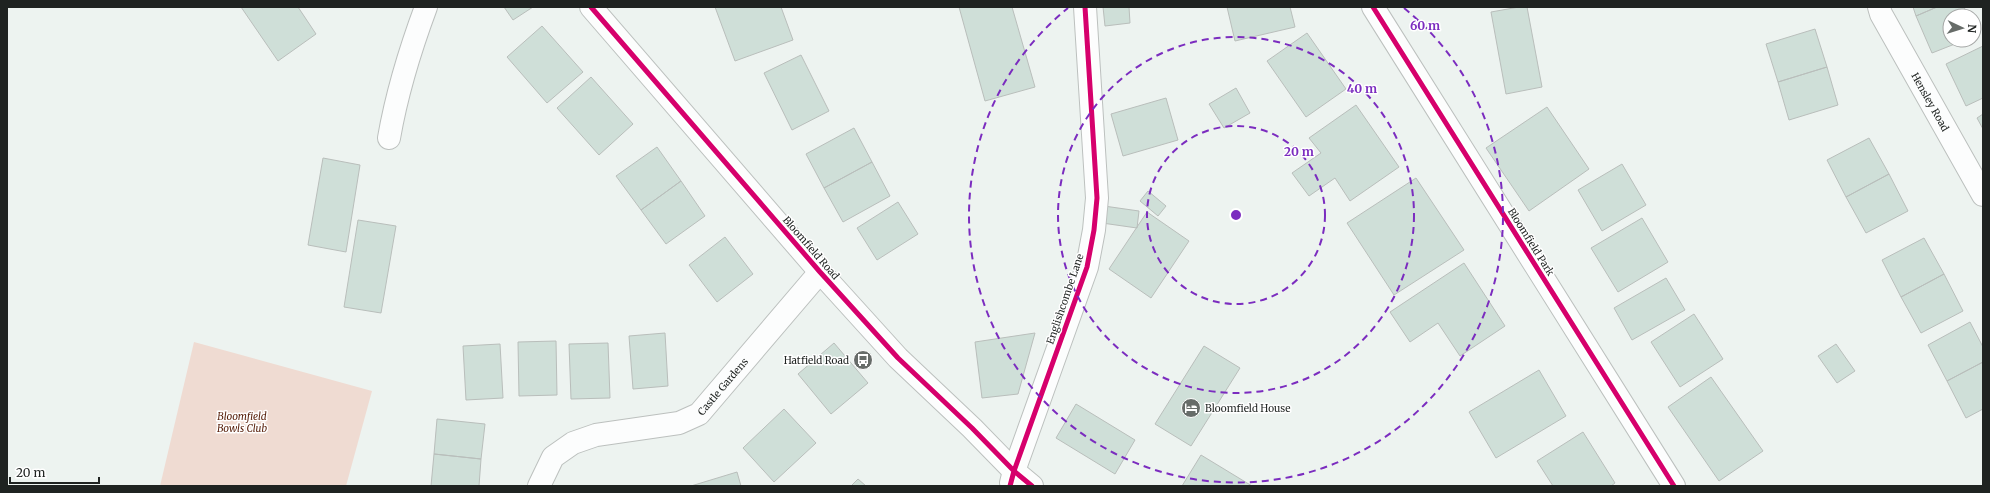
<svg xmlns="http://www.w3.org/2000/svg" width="1990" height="493" font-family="Merriweather,serif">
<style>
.green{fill:#efdbd2}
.building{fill:#cfdfd8;stroke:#b9bebb}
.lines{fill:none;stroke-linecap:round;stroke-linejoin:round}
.minor-casing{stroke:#bcc0be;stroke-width:24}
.minor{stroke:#fcfdfd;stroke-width:22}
.cycleway-casing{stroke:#fff;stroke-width:8}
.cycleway{stroke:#d6006c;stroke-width:5}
.ring{fill:none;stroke:#7b2cbf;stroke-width:2;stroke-dasharray:7 5}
.labels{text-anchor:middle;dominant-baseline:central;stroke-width:3;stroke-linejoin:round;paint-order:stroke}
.street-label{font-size:10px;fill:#1f2321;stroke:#fff}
.poi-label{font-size:10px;fill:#1f2321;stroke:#fff;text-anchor:end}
.park-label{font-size:10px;font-style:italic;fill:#551c07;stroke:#fff}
.centre{fill:#7b2cbf;stroke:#fff;stroke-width:2}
.ring-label{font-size:12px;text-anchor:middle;font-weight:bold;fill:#7b2cbf;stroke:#fff;stroke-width:3;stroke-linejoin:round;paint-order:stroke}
</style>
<rect width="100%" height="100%" fill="#edf3f0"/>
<path class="green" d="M194 342 372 391 346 486H160Z"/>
<path class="building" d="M241 7H298L316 34 278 61Z
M504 7H533L513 20Z
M715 7H781L793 40 735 61Z
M959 7H1012L1035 87 985 101Z
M1103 7H1129L1130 23 1105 26Z
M1227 7H1290L1295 27 1235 41Z
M1519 7H1527L1542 87 1506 94 1491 12Z
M1913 7H1937L1916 16Z
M1937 7H1964L1968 16H1950V40H1965L1932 53 1916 16Z
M542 26 583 72 547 103 507 57Z
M1815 29 1827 67 1778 82 1766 44Z
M1307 33 1346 89 1306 117 1267 61Z
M1983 46V98L1966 106 1946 64Z
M801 55 829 111 792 130 764 73Z
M1827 67 1838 105 1789 120 1778 82Z
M591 77 633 124 599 155 557 108Z
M1236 88 1250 113 1224 128 1209 104Z
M1166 98 1178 140 1123 156 1111 114Z
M1356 105 1399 167 1350 201 1335 178 1309 196 1292 173 1321 153 1309 138Z
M1547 107 1589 169 1529 211 1486 148Z
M1983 114V129L1977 118Z
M854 128 872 162 824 188 806 154Z
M1869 138 1889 174 1846 197 1827 160Z
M657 147 681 181 641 210 616 176Z
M323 158 360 165 346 252 308 245Z
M872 162 890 196 843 222 824 188Z
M1622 164 1646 205 1602 231 1578 190Z
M1889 174 1908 211 1866 233 1846 197Z
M1416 178 1464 250 1394 295 1347 223Z
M681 181 705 216 666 244 641 210Z
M1148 191 1166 206 1158 216 1140 201Z
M898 202 918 234 877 260 857 228Z
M1104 206 1139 211 1137 228 1102 223Z
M1147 212 1189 241 1151 298 1109 269Z
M1642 218 1668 262 1618 292 1591 248Z
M358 220 396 226 381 313 344 307Z
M725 237 753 274 717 302 689 265Z
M1924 238 1944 274 1901 297 1882 260Z
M1464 263 1505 326 1460 356 1438 323 1410 342 1390 312Z
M1944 274 1963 311 1921 333 1901 297Z
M1666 278 1685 310 1632 340 1614 308Z
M1694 314 1723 359 1680 387 1651 342Z
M1970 322 1983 347V362L1947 381 1928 345Z
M665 333 668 386 633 389 629 336Z
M1035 333 1018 394 982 398 975 342Z
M556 341 557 395 519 396 518 342Z
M608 343 610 398 571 399 569 344Z
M834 343 868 383 831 414 798 374Z
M500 344 503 398 466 400 463 346Z
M1836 344 1855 371 1837 383 1818 356Z
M1204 346 1240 368 1191 446 1155 424Z
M1983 362V409L1966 418 1947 381Z
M1539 370 1566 416 1496 458 1469 412Z
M1711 377 1763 451 1719 481 1668 407Z
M1076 404 1135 440 1115 474 1056 438Z
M784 409 816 443 774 482 743 448Z
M437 419 485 424 481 459 434 454Z
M1583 432 1615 483 1611 486H1553L1537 461Z
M434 454 481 459 479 486H431Z
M1201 455 1252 486H1182Z
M737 472 741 486H691Z
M858 479 866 486H851Z"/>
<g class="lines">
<defs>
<g id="minor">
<path d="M591 7 820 272 898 358 972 428 1014 471 1032 486"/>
<path d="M1373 7 1674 486"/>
<path id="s1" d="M1879 7 1881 14 1983 195"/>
<path d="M389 138C397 92 410 50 426 7"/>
<path d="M1011 483 1014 471 1087 267 1094 230 1097 198 1085 7"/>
<path id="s2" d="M539 486 553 457 573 443 596 435 679 423 699 414 820 272"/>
</g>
</defs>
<use href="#minor" class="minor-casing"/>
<use href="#minor" class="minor"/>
<defs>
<path id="cycleway" d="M591 7 820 272 898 358 972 428 1014 471 1032 486
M1373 7 1674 486
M1010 486 1014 471 1087 267 1094 230 1097 198 1085 7"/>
</defs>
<use href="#cycleway" class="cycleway-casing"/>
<use href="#cycleway" class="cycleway"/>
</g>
<g class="ring">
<circle cx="1236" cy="215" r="89"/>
<circle cx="1236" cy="215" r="178"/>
<path d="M1404 8A267 267 0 1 1 1068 8"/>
</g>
<defs>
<symbol id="bus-disc" viewBox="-11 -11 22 22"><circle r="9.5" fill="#676c69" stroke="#fff"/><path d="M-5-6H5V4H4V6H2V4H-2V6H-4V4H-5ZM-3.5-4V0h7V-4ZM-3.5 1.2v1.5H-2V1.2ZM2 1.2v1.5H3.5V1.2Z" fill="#fff"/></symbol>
<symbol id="hotel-disc" viewBox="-11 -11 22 22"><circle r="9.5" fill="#676c69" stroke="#fff"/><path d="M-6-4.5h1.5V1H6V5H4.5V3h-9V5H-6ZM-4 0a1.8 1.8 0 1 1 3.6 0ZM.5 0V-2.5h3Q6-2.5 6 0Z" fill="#fff"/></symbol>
</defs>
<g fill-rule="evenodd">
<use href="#bus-disc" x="852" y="349" width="22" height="22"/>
<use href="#hotel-disc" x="1180" y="397" width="22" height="22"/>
</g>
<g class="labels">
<g class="street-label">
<text stroke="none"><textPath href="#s1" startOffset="108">Hensley Road</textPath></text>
<text transform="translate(1531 242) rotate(58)">Bloomfield Park</text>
<text transform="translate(811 248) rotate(49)">Bloomfield Road</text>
<text transform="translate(1065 299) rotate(-71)">Englishcombe Lane</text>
<text stroke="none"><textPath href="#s2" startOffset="223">Castle Gardens</textPath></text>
</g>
<g class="poi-label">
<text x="849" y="360">Hatfield Road</text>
<text x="1205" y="408" text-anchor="start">Bloomfield House</text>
</g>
<g class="park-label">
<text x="242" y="416">Bloomfield<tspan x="242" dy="12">Bowls Club</tspan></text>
</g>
</g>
<circle cx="1236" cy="215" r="6" class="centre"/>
<g class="ring-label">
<text x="1425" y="30">60 m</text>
<text x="1362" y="93">40 m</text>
<text x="1299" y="156">20 m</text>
</g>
<rect width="1990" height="493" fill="none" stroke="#1f2321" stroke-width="16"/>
<g transform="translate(1962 28) rotate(94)"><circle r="19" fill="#ffffff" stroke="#a5a7a6"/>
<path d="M0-3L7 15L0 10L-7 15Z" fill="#676c69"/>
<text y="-6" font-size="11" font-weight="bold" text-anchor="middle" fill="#1f2321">N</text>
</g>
<path d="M10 477v6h89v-6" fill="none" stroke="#1f2321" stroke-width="2"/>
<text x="16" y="477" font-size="12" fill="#1f2321" stroke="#ffffff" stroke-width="3" paint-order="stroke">20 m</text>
</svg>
